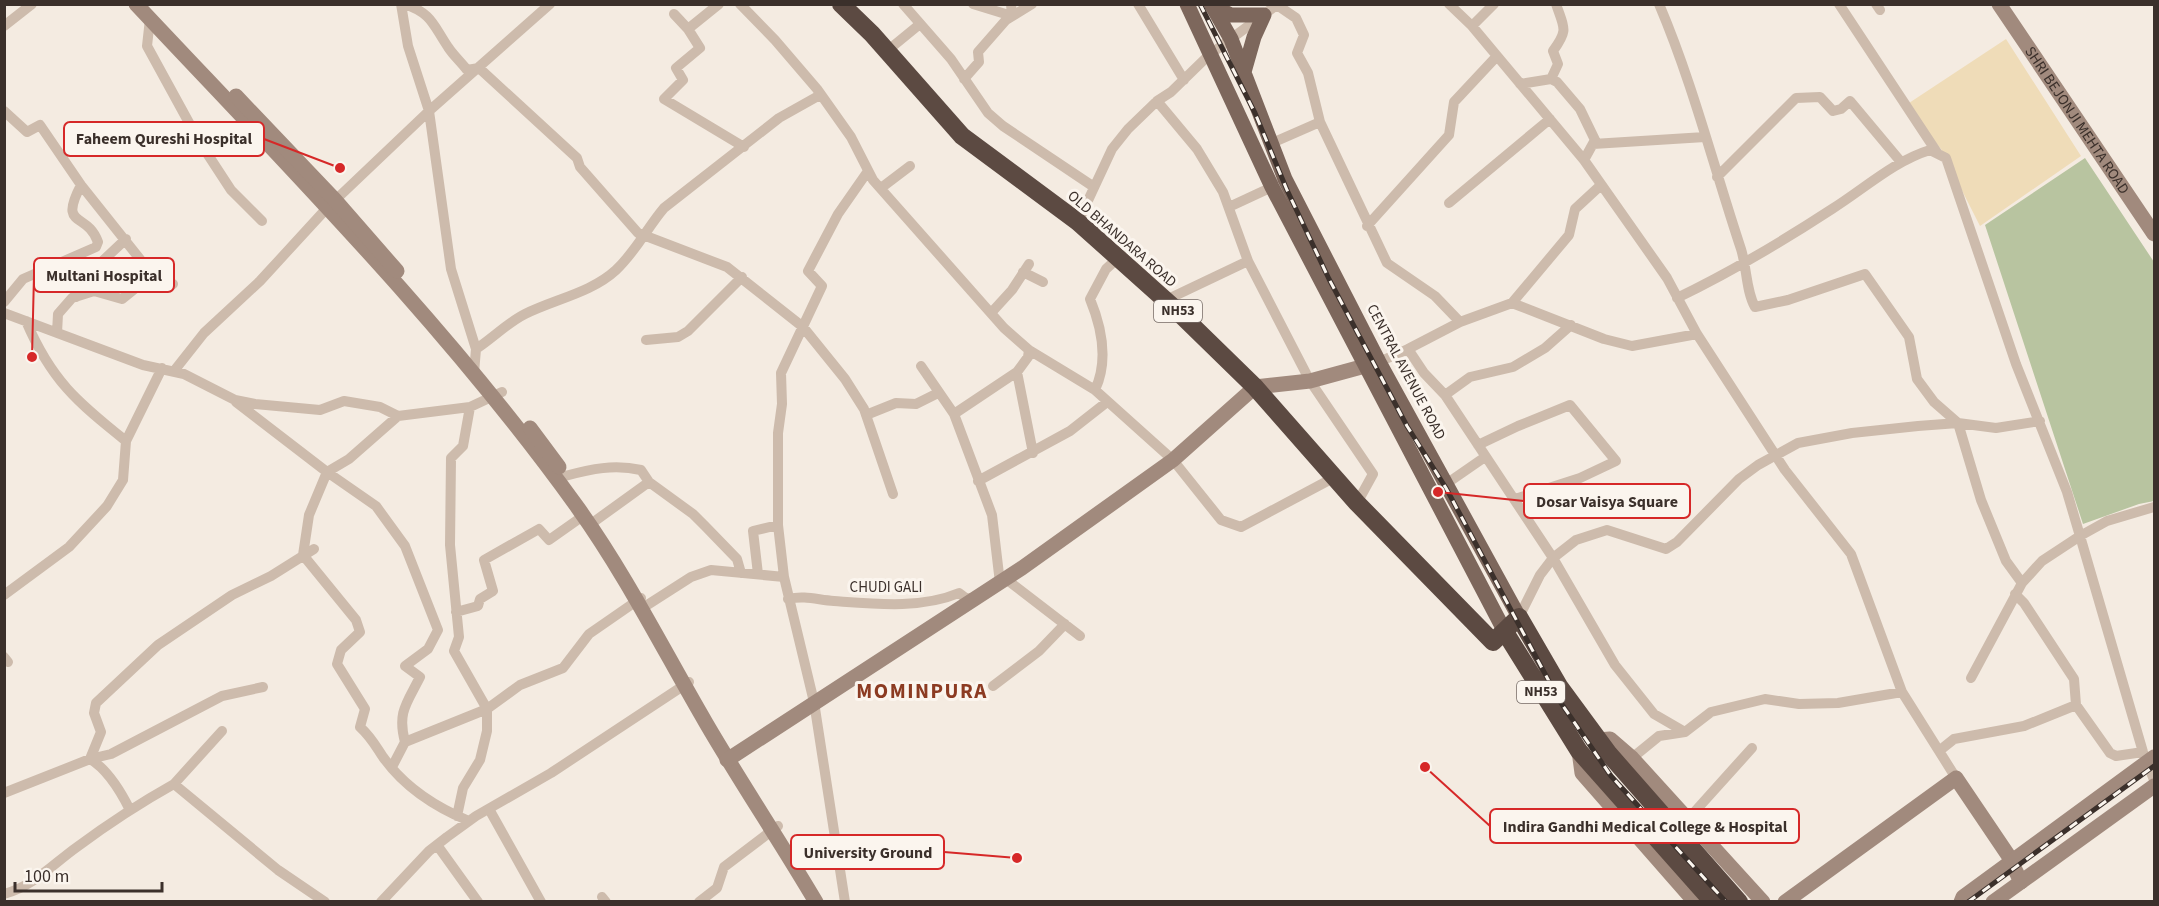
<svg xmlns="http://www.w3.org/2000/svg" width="2159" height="906" font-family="'Source Sans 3',sans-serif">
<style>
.green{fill:#b8c4a0}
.sand{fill:#efdcb8}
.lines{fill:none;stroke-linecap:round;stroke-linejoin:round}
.street{stroke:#cdbbac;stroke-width:10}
.secondary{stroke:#a18a7d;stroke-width:15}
.primary{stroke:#7d675c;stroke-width:15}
.highway{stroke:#5c4a42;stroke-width:18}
.rail-casing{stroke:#3b302b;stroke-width:5}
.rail{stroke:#fbf5ee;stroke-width:3;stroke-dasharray:9;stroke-linecap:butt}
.labels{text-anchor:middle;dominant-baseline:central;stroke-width:6;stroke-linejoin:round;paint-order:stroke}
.shield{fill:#fbf5ee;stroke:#756b66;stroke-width:1.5}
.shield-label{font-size:14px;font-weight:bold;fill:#3b302b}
.street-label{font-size:15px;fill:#3b302b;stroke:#fbf5ee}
.district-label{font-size:21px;font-weight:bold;letter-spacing:1.5px;fill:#8c3b22;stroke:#fbf5ee}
.leader{fill:none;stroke:#d62828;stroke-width:2}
.callout-dot{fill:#d62828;stroke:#fbf5ee;stroke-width:2}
.callout{fill:#fbf5ee;stroke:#d62828;stroke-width:2}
.callout-label{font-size:16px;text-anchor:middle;font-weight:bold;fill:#3b302b}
</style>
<rect width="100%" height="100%" fill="#f4ebe1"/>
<path class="green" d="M2085 158 2154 262V501L2139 504 2083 524 1985 225Z"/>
<path class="sand" d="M2006 39 2081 156 1980 226 1941 149 1906 105Z"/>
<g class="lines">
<path class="street" d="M401 4 408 46 429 111 451 269 476 349 474 373
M404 4C432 13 433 25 448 47 453 55 461 62 467 70L479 68 577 158 580 167 638 233 727 267 803 327 845 379 864 409 893 494
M740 4 775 40 817 89 851 137 873 180 1004 328 1029 350 1095 390 1173 460 1221 520 1241 527 1335 477
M903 4 951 59 988 113 1003 126 1094 187
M973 4 1012 16 1011 4
M1138 4 1184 80
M1278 4 1209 55 1171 92 1157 101 1197 149 1223 192 1248 261 1310 381 1373 474 1357 503
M1449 4 1472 26 1584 160 1667 278 1697 334 1785 470 1851 554 1902 692 1956 778
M1659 4C1693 84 1714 168 1741 249 1747 268 1746 291 1755 307L1788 300 1865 274 1909 337 1917 379 1934 402 1958 423 1981 500 2006 561 2022 583
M1839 4 1938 154
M1876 4 1880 10
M1277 5 1296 18 1304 35 1297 53 1308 73 1320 122
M674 14 688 29 700 48 676 68 683 80 664 99 744 147
M150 19 147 46 199 141 231 190 262 221
M4 26 32 4
M1472 26 1494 4
M688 29 719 4
M887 51 920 24
M964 79 979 62 978 52 1006 20 1032 4
M1551 79 1558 64 1553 51C1569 29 1564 28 1556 4
M1520 84 1551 79 1557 82 1580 109 1595 140 1584 160
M4 111 27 132 40 125 81 185 159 283 173 284
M1272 143 1320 122 1387 263 1435 296 1460 322 1408 349
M1593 144 1705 137
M1717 177 1796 98 1820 97 1833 111 1841 109 1850 101 1901 162
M881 188 910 166
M1449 203 1550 119
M1229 207 1272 187
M1078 222 1112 149 1128 129 1157 101
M1367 226 1449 135 1454 102 1497 56
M1023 272 1043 282
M76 297 74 287 77 279 95 268 126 239
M1677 298C1731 272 1783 241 1832 209 1864 189 1894 161 1930 150L1946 158 2016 364 2067 492 2080 536 2042 561 2022 583 1971 678
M1166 300 1248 261
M4 302 23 279 96 247 98 242C87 211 58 229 81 185
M1512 303 1569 235 1575 209 1601 185
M4 313 143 365 184 374 235 400 255 404 320 410 344 401 380 407 398 416 470 407 502 392
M991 313 1012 290 1029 264
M26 321C51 380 77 402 126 441
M1460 322 1512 303 1604 339 1632 346 1697 334
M57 333 58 314 72 298 94 291 122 299 153 274
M646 340 678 337 688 331 742 277
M476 349C493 338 507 323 525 314 555 299 591 293 616 270 637 250 647 228 664 208L779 118 820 95
M1029 350 1028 357 1017 372 1033 453
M1379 362 1408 349 1424 373 1445 395 1553 558 1540 575 1519 617
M921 366 954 414 992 515 1000 583
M174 371 204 333 260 281 327 208 429 111 550 4
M1095 390C1109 360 1102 328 1090 299L1106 269 1117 259
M1445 395 1470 377 1513 367 1545 348 1571 325
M236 402 327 472 376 506 405 546 438 630 428 649 405 666 420 677C407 703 397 712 405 742
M954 414 1017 372
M866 415 896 403 916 404 938 393
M398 416 349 459 327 472 309 515 303 555 356 620 360 632 341 650 337 664 365 709 360 727C371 737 375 745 383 757 405 788 435 807 469 821
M1478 445 1518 426 1570 405 1616 461 1580 478 1515 499
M565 476C591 469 614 464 641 470L649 482 693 514 705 526 737 559 741 573
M978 481 1070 431 1107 402
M1446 484 1485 457
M2154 507 2107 521 2080 536 2143 752 2154 780
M595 521 649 482
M758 574 753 531 778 525
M784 577 778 525V433L782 404 781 373 822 286 808 271 838 214 868 171
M1006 579 1080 636
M2015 594 2024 603 2074 679 2076 705
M4 595 69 547 107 506 123 480 126 441 162 368
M788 599C805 595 818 600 834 601 875 604 921 609 959 593L967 599 976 597
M641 609 691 577 711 570 784 577 814 702 845 902
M456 612 478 606 480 599 493 591 484 560 539 529 549 540 583 516
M4 657 8 662
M993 686 1039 651 1065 624
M1685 732 1654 714 1615 665 1553 558 1576 540 1607 530 1666 549 1677 542 1739 479 1758 465 1798 443 1852 433 1918 426 1958 423 1996 428 2040 421
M1939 751 1954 739 2024 726 2076 705 2110 753 2116 756 2143 752
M1632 758 1659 736 1685 732 1711 712 1765 699 1799 704 1838 703 1902 692
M90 759 101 732 94 713 96 703 158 645 232 595 271 576 314 549
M90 759 111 754 222 696 263 687
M392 767 405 742 487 709 454 651 459 637 450 545 451 458 463 446 470 407
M174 784 222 731
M4 793 90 759C107 769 121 792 130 810
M489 809 541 902
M457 816 463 788 480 760 487 731V709L520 685 563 668 589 634 641 598
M1689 818 1752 748
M437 845 478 902
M4 894C34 886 53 864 77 847 108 824 140 803 174 784L278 870 325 902
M602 897 606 902
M381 902 429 851 447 837 476 816 551 773 689 682
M699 902 717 888 724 867 778 826"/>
<g class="secondary">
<path d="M136 4C289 167 448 327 578 508 626 575 664 651 706 723 741 783 780 841 816 902"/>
<path id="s1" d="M1999 4 2154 234"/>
<path d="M236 96 335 200 397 271"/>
<path d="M530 428 559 467"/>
<path d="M1598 740 1610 739 1632 758 1763 902"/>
<path d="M1579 751 1582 773 1695 902"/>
<path d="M727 760 1022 568 1173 460 1255 387 1310 381 1376 363"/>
<path d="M1785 902 1956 778 2008 855 2021 882"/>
<path d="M1961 902 1963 897 2154 757"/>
<path d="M1993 902 2154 786"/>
</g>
<path class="primary" d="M1187 4 1272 187 1505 632
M1211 4 1231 39 1285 179 1379 362 1519 617
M1212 6 1231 15H1264L1254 37 1244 72"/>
<path class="highway" d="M841 4 872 34 962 136 1078 222 1173 307 1255 387 1357 503 1493 642 1519 617 1559 686 1609 754 1739 902
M1505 632 1579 751 1713 902"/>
<defs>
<path id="rail" d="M1200 4 1255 113 1287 190 1329 279 1407 426 1446 488 1559 700 1611 776 1726 902
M1968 902 2154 766"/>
</defs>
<use href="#rail" class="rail-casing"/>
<use href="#rail" class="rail"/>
</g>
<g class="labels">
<g class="shield">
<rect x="1154" y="300" width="48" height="22" rx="4.5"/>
<rect x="1517" y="681" width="48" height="22" rx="4.5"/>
</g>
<g class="shield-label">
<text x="1178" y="311">NH53</text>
<text x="1541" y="692">NH53</text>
</g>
<g class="street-label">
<text stroke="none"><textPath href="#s1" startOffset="140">SHRI BEJONJI MEHTA ROAD</textPath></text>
<text transform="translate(1122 239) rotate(41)">OLD BHANDARA ROAD</text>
<text transform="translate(1406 372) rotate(62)">CENTRAL AVENUE ROAD</text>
<text x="886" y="587">CHUDI GALI</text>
</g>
<g class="district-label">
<text x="922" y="691">MOMINPURA</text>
</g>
</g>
<path class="leader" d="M340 168L264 139M32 357L34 275M1438 492L1524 501M1425 767L1490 826M1017 858L944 852"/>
<g class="callout-dot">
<circle cx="340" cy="168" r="6"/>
<circle cx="32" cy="357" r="6"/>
<circle cx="1438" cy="492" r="6"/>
<circle cx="1425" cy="767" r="6"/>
<circle cx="1017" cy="858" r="6"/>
</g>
<g class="callout">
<rect x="64" y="122" width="200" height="34" rx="6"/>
<rect x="34" y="258" width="140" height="34" rx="6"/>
<rect x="1524" y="484" width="166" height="34" rx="6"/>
<rect x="1490" y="809" width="309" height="34" rx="6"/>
<rect x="791" y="835" width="153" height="34" rx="6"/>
</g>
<g class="callout-label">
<text x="164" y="144">Faheem Qureshi Hospital</text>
<text x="104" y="281">Multani Hospital</text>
<text x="1607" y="507">Dosar Vaisya Square</text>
<text x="1645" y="832">Indira Gandhi Medical College &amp; Hospital</text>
<text x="868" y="858">University Ground</text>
</g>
<rect width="2159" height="906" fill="none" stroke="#3b302b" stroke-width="12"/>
<path d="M15 882v9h147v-9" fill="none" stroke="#3b302b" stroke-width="3"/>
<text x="24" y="882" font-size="18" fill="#3b302b" stroke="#fbf5ee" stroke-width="4.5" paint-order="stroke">100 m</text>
</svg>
